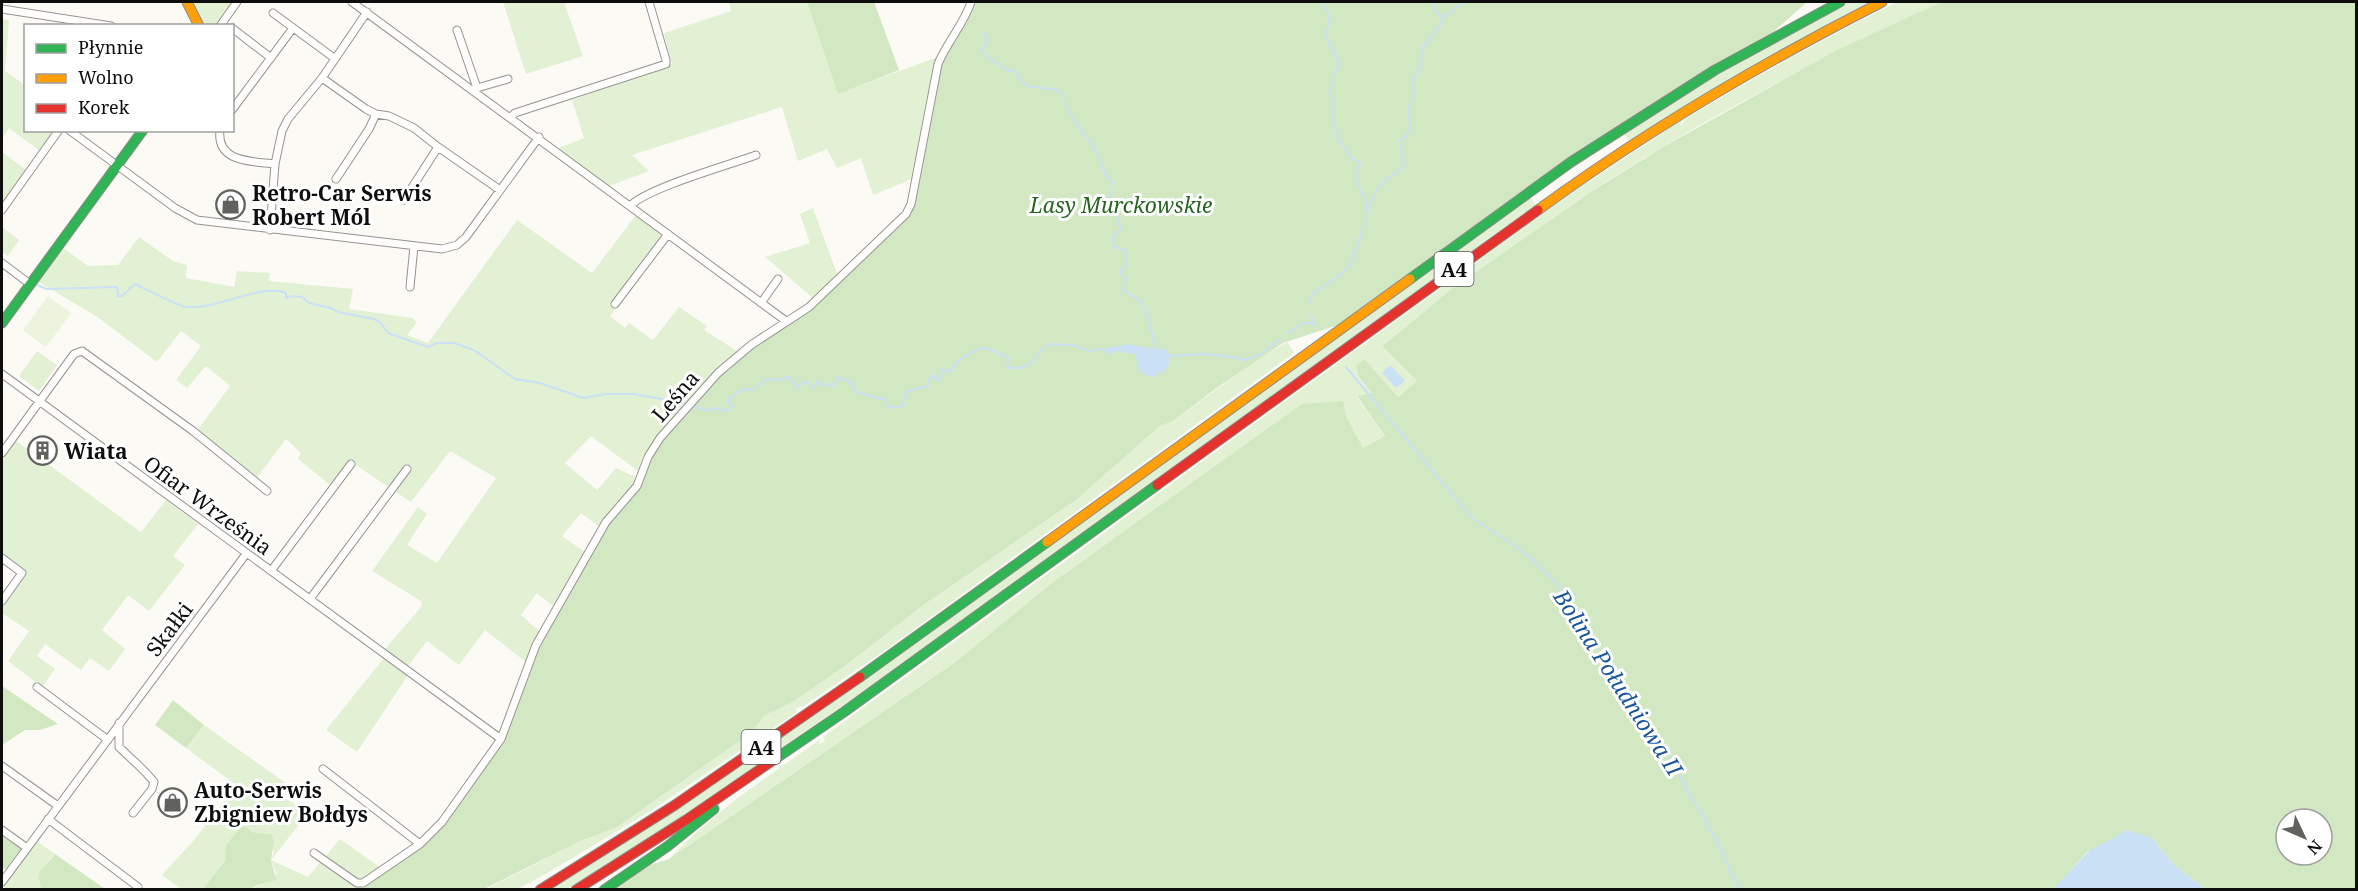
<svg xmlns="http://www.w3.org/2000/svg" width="2358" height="891" font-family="'Noto Serif',serif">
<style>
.green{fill:#e2f1d4}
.forest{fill:#d2e8c2;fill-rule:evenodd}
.pitch{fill:#ecf4dd}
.water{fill:#cae1f5}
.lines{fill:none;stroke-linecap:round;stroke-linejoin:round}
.stream{stroke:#cae1f5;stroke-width:2}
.street-casing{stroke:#959492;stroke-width:9}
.fast-casing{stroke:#8c8b88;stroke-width:11}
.slow-casing{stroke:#8c8b88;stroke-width:11}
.jam-casing{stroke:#8c8b88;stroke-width:11}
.street{stroke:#fffefd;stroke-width:7}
.fast{stroke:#30b455;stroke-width:9}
.slow{stroke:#ff9f0a;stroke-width:9}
.jam{stroke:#e5322d;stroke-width:9}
.labels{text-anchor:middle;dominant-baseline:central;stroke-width:6;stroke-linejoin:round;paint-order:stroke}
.shield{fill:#fff;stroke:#565656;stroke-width:1.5}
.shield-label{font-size:20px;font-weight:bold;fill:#0e0e0e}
.poi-label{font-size:21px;font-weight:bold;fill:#0e0e0e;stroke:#fff;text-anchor:start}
.park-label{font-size:21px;font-style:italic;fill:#26651f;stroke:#fff}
.street-label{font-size:21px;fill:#0e0e0e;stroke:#fff}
.water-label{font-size:22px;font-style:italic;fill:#19559e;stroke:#fff}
</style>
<rect width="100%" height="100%" fill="#fcfaf4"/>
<path class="green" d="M191 2H235L218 26 202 25Z
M503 2H564L583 56 526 74Z
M729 2H807L838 93 938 57 912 179 873 195 861 158 837 168 827 149 798 161 782 107 632 155 649 171 609 186 558 148 584 138 572 100 672 64 664 33 731 11Z
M1849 2H1873L1629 141 1623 133 1684 94Z
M1897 2H1942C1824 57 1708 116 1598 187 1571 204 1546 224 1520 242 1473 276 1426 308 1382 346L1417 381 1398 397 1366 360 1359 377 1373 393 1357 397 1385 436 1363 448 1346 416 1108 543 1071 569 954 663 669 859C713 812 769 776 822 738L819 741 820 744 825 741 823 737 1573 192 1682 120 1680 125 1684 122 1683 120C1753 78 1824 38 1897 2Z
M2 19 9 20 5 71 25 85 26 130 53 131 40 151 9 128 2 139Z
M2 152 25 169 2 211Z
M1530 196 1535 205 883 678 645 841 567 889 549 890Z
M813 208 839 279 814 299 765 257 810 243 800 214Z
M636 215 668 239 610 316 625 328 629 323 653 340 679 307 707 326 704 330 737 351 643 455 638 471 591 436 565 463 597 490 616 468 637 478 634 485 598 526 581 513 562 536 585 552 553 606 537 593 521 615 540 632 527 663 485 630 459 665 427 641 409 665 410 671 387 654 385 649 422 606 421 601 372 571 418 507 427 514 407 545 437 563 496 478 450 451 411 502 354 464 335 489 298 459 301 453 286 439 252 484 194 435 230 386 206 366 187 388 176 380 201 346 181 331 157 362 96 316 37 281 62 247 88 266 118 265 139 237 173 261 187 265 186 278 234 287 237 271 270 273 269 281 353 289 349 309 412 318 417 322 407 335 428 343 517 220 592 273Z
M2 227 19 240 8 256 2 252Z
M1287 342 1294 352 1290 356 887 649 802 707 801 706 796 709 797 712 652 810 544 875 517 889 484 890 581 841 617 827 751 733 765 715 791 703 845 666 922 606 1076 500 1160 426 1173 421 1258 359Z
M37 351 57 365 39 391 19 376Z
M15 440 141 532 166 500 198 524 173 556 185 565 149 611 128 595 102 630 125 649 109 671 90 658 81 670 45 644 37 656 55 669 42 687 8 661 29 631 2 613V591L9 595 26 572 2 554V458Z
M384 658 408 675 357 752 326 730Z
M204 725 287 784 279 794 308 813 271 860 308 877 340 839 381 868 359 889H250L273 880 276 873 271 860 274 852 270 834 252 832 225 859 203 889H181L162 875 194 840 236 785 186 748Z
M37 841 55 854 44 866 38 881 42 889 2 890Z"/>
<path class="forest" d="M807 2H874L899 70 838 94Z
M973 2H1807L1771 34 1341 324 1283 343 1218 387 1173 421 1160 426 1076 500 922 606 845 666 791 703 765 715 751 733 617 827 581 841 484 889 361 890 421 846 503 741 538 646 607 524 638 487 662 439 717 377 751 348 810 309 907 216 941 64Z
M1942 2H2356V889H2205L2174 865 2152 838 2088 851 2053 890H613L647 866 669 859 954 663 1056 580 1302 404 1343 401 1346 416 1363 448 1385 436 1357 396 1372 393 1359 377 1356 366 1365 359 1398 397 1417 381 1382 346 1452 289 1589 193 1663 147 1837 50ZM2286 819H2322V855H2286Z
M2 686 58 724 40 730H25L2 745Z
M173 700 204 725 186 748 155 725Z
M2 826 26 844 7 871 2 867Z
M241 827H246L252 832 271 834 274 841 271 860 276 880 258 885 250 889H203L225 860 226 845Z
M55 854 105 889H42C32 870 46 868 55 854Z"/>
<path class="pitch" d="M48 296 71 313 46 347 23 330Z"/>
<path class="water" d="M1129 344C1143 348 1155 348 1168 350L1170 363 1163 373 1158 372 1155 377 1148 376 1139 371 1135 354 1116 351 1109 355 1103 349Z
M1390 365 1405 381 1396 388 1382 373Z
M2127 830 2152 838 2174 865 2205 889H2053L2089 851Z"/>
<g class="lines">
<path class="stream" d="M1443 18 1464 2
M983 33 988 41 981 49 986 56 1008 71 1014 70 1026 86 1058 90 1062 93 1068 111 1097 152 1105 174 1113 182 1110 198 1121 229 1111 240 1115 247 1125 250 1127 265 1122 268 1121 274 1126 277 1122 289C1127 295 1137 296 1141 302 1150 316 1150 332 1156 347
M1369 209C1373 198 1376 187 1386 180 1394 174 1399 174 1404 165L1399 141 1406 136 1411 127 1408 112 1414 91 1412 82 1420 67 1423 47 1440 26 1442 18 1434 8V2
M38 285 46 289 117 287 118 296H122L135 284C146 289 178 306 186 307 217 310 260 283 286 293V298L292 296 302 297 309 303 331 308 338 312 374 319 380 322 388 333 419 344 429 347 437 343H454L474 350 515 379 540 383 583 398 606 394H633L685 403
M1310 303 1312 294C1323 286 1337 279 1347 269 1352 263 1369 214 1367 207 1363 188 1351 184 1360 163L1350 157C1347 148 1341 145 1338 138 1336 132 1334 125 1333 119 1332 114 1334 109 1333 105 1329 88 1330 79 1339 64L1326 36 1330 17 1322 2
M1311 317 1314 323
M1288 333C1297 327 1305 318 1315 326
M1170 356 1205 354 1232 357 1244 360 1261 354 1280 339
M1346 367 1471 517 1518 548 1545 572 1558 585 1575 617 1636 701 1717 841 1739 890
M692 406 709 411 715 408 727 411 733 406 727 401C733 394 742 387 752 390L767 379 780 380 788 377 791 378 796 388 800 384 806 382 815 388 817 381 823 385 828 384 833 387 838 377 852 383 856 392 885 400 887 406 895 408 904 405V396L907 391 928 386 929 380 933 375 938 381 943 375 940 371 942 368 948 372 952 370C954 363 959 360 965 356 990 341 985 349 1009 358L1007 363 1009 368H1020L1033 362 1038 353 1050 344 1073 345 1089 351 1103 349"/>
<defs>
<path id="street" d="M352 2 786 321
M2 9 111 26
M273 13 334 58
M220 26 237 2
M232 28 271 58
M457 30 477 88 475 90
M322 78 366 109 376 114 389 116 414 128 438 147 500 190
M477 88 508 79
M232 110 293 28
M511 117 515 113 666 64V60L649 2
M69 130 175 208 197 220 442 249 457 245 466 237 539 137
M220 130C216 163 252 161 275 164
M336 179 369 129 376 114
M404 200 438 147
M630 206C647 188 729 165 756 155
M2 210 59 130
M270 230 275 164 282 131 288 119 322 78 367 12
M2 263 30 284
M410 287 414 246
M761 303 778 279
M615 304 668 234
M2 374 501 739
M2 453 74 354 82 351 193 431 267 491
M2 558 22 573 2 601
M271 571 351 464
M310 599 407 469
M37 687 108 740
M119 723V747C131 759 144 769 154 782L152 789 133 813
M2 766 58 806
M323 769 420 844
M48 819 138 887
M2 830 27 848
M314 853 357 883H363L420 844 442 822 501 739 536 645 606 522 637 486 648 457 660 438 718 373 751 345 809 307 906 214 911 204 938 64C947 42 964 24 971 2
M2 882 246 554"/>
<path id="fast" d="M1410 279 1571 162 1715 70 1840 2
M2 323 143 130
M860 677 1047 542
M775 759 844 712 1157 485
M604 890 668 846 714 809"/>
<path id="slow" d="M187 2 199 26
M1538 210C1646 131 1762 63 1882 2
M1047 542 1410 279"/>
<path id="jam" d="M1157 485 1538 210
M540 890 675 805 860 677
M576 890 686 820 775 759"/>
</defs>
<use href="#street" class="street-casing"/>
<use href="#fast" class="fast-casing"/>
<use href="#slow" class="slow-casing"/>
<use href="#jam" class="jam-casing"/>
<use href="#street" class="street"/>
<use href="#fast" class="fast"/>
<use href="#slow" class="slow"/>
<use href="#jam" class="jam"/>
</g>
<defs>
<symbol id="shop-ring" viewBox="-11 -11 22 22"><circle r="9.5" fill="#fff" stroke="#61615e" stroke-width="1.5"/><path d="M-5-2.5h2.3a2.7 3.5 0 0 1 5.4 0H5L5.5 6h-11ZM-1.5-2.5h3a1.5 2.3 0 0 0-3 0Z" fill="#61615e"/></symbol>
<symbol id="building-ring" viewBox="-11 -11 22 22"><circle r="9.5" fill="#fff" stroke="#61615e" stroke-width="1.5"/><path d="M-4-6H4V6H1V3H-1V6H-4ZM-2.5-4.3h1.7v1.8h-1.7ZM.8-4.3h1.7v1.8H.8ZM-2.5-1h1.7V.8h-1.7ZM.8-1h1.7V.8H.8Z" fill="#61615e"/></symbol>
</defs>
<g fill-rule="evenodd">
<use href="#shop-ring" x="214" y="188" width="33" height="33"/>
<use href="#building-ring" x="26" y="434" width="33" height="33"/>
<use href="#shop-ring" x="156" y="786" width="33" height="33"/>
</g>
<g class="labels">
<g class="shield">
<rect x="1434.5" y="252" width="39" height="34" rx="4.5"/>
<rect x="741.5" y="730" width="39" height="34" rx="4.5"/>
</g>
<g class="shield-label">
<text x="1454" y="269">A4</text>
<text x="761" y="747">A4</text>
</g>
<g class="poi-label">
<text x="252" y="193">Retro-Car Serwis<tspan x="252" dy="24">Robert Mól</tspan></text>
<text x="64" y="451">Wiata</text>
<text x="194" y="790">Auto-Serwis<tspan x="194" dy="24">Zbigniew Bołdys</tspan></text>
</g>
<g class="park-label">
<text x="1121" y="205">Lasy Murckowskie</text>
</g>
<g class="street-label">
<text transform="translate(675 396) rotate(-49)">Leśna</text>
<text transform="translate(208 505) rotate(36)">Ofiar Września</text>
<text transform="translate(169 629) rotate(-53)">Skałki</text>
</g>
<g class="water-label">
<text transform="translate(1619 682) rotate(57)">Bolina Południowa II</text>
</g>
</g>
<rect width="2358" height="891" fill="none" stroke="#0e0e0e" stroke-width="6"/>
<rect x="24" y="24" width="210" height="108" fill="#ffffff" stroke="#9f9f9f" stroke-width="1.5"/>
<rect x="36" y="44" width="30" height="9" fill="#30b455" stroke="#9f9f9f" stroke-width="1.5"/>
<text x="78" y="54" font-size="18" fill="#0e0e0e">Płynnie</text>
<rect x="36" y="74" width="30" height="9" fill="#ff9f0a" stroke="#9f9f9f" stroke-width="1.5"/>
<text x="78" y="84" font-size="18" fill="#0e0e0e">Wolno</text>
<rect x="36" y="104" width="30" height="9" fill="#e5322d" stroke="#9f9f9f" stroke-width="1.5"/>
<text x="78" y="114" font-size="18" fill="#0e0e0e">Korek</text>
<g transform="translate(2304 837) rotate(134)"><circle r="28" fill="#ffffff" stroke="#9f9f9f" stroke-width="1.5"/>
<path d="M0-4.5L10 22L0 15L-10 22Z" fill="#61615e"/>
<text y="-9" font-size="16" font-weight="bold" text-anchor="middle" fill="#0e0e0e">N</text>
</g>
</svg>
